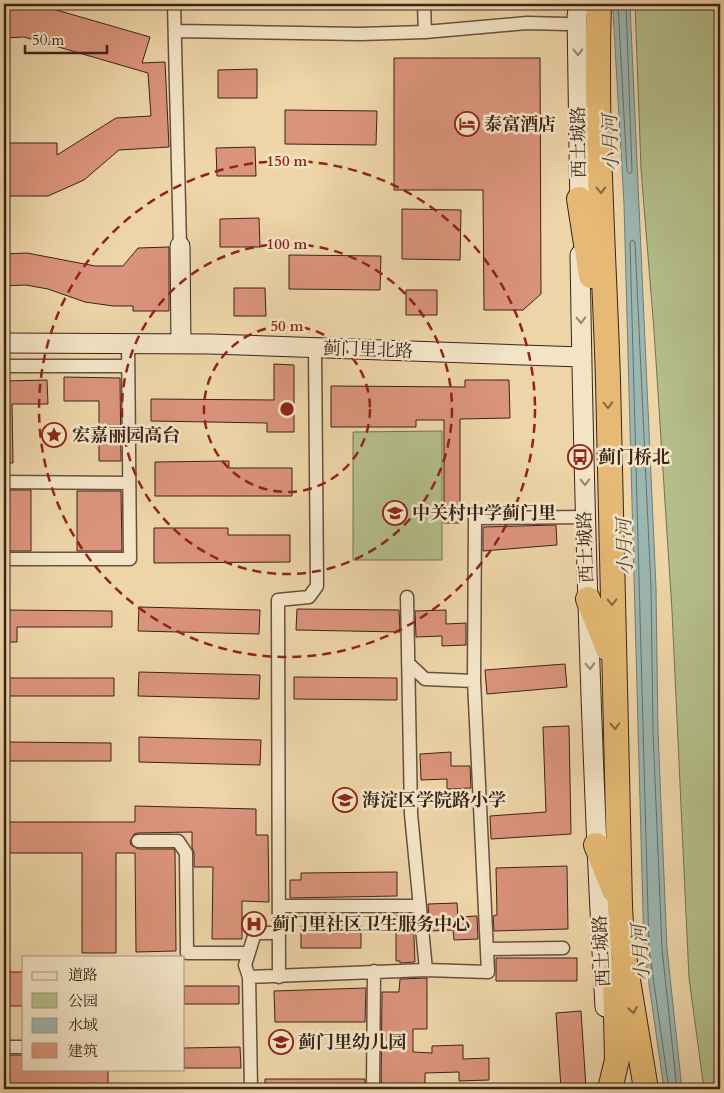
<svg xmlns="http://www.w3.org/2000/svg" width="724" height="1093" font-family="Cardo,'Noto Serif SC',serif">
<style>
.green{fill:#b4be8b;stroke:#787052}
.water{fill:#9bb7b1;stroke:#757c75}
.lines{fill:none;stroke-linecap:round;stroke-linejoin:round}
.shore{stroke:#6b6d66;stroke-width:1}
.building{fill:#db947c;stroke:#3b231a}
.street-casing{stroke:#68503e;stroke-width:15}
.secondary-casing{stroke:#3b231a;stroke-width:21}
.highway-casing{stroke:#3b231a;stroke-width:26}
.street{stroke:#f3e4c6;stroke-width:12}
.secondary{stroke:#f3e4c6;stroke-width:19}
.highway{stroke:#e6ba74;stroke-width:24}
.oneway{stroke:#978470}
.oneway2{stroke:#886742}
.ring{fill:none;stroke:#8f2418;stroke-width:2.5;stroke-dasharray:9 6}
.labels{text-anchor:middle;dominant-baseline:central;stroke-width:5;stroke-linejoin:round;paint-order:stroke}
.poi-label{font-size:18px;font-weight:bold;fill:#3b231a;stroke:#f3e4c6;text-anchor:start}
.street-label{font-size:18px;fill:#3b231a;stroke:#f3e4c6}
.water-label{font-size:19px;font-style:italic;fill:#534840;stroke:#f3e4c6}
.centre{fill:#8f2418;stroke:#f3e4c6;stroke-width:2.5}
.ring-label{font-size:15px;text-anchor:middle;font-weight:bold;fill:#8f2418;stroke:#f3e4c6;stroke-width:5;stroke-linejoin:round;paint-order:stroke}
</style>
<rect width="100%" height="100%" fill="#edd5a8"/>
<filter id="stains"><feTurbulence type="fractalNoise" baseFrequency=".004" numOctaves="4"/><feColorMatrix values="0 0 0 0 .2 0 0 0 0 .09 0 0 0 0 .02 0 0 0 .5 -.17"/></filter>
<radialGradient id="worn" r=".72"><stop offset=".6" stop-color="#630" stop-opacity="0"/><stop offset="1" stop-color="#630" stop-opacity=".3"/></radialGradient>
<path class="green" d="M635 4H720V1089H704L689 978 672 611 654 330 641 169Z
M442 431V560H353V432Z"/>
<path class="water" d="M614 4H630L656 588 658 731 667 949 682 1089H664L644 949 624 204 613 11Z"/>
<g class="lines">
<path class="shore" d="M618 4 627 171 630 174 632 171 626 4
M669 1089 649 949 630 242 633 240 635 242 651 588 653 731 662 949 677 1089"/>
</g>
<path class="building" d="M4 4H46V7L150 37 142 63 165 62 169 147 119 150 84 180 48 196H4V143H57V155L116 118 151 116 148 73 24 37 4 38Z
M394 58H540L541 294 523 310H484L483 190H394Z
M257 69V98H218V70Z
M285 110 377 111 376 145 285 144Z
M255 147 256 176H217L216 148Z
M402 209 461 210 460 260 402 259Z
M259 218 260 247H220V219Z
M169 247V311H133V306H113L85 302 48 289 26 285 4 286V254L27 253 95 266H123L138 248Z
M289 255 381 256 380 290 289 289Z
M234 288H265L266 316H234Z
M406 290H437V315H406Z
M274 364 294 365V432H267V423L151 421V399L274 400Z
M64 377 120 378 121 461H99V401H64Z
M47 380 48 404H12L13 463H4V381Z
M465 380H509L510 418 460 419V523H444V420H416V427H331V386L465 387Z
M229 461V468H292V496H155V462Z
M4 490H31V551H4Z
M77 491H121L122 551H77Z
M556 525 557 545 483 551V527Z
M154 528H228V535H290V562L154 563Z
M139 607 260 610 259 634 138 631Z
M297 609 399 610 400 632 296 630Z
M4 610 112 611V627H17V642H4Z
M446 610V624L466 623V645L442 646V636L416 637 415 611Z
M565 664 567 687 487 694 485 670Z
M139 672 260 675 259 699 138 696Z
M294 677 397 678V700L294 699Z
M7 678H114V696H7Z
M569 726 571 834 491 839 490 816 546 812 543 727Z
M139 737 261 740 260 765 139 762Z
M7 742 111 743V761H7Z
M451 752V766H470L471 788 447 789V779L421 780 420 754Z
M135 806 256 809V835H268L269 902 242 901V939H212L213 867H194V853L192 847V832L138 833 134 834 130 841 131 845 138 849H174L175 851 176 951 136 952 135 853H116V953H82V853H4V822H135Z
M567 866 568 929 494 931 493 916 497 915 496 868Z
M397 872V896L290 898V880H301V873Z
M457 903 458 917 477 916 478 939 454 940 453 930 430 931 428 904Z
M396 916H413L415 962 400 963V961H396Z
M301 926H361V948H301Z
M496 958H577V981H496Z
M4 972H24V1006H4Z
M427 978V1029H413V1052L432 1053V1046L463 1045V1059L489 1058V1080L459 1081V1072L425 1073V1089H381L382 992H399L400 979Z
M184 986H239V1004H184Z
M366 988 365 1022H275L274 991Z
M581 1011 586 1088 561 1089 556 1013Z
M240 1047 241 1068H184V1048Z
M4 1055H24V1069H108V1089H4Z
M265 1079H365V1089H265Z"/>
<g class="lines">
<defs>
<path id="street" d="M174 4 180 246
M424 4 425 32 527 23 566 24
M175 31 360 34 425 32
M4 366H128
M4 482 129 483
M4 559H130L128 341
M407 597 411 814 426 970
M408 663 425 679 474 681
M138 841H178L186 853 187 953H249
M279 906H419
M488 949 563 948
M249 977 426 970 488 972 474 681 475 518 585 517
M279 977 278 600 309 597 317 586 315 348
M4 1047H24
M251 1089 249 977 245 965 255 933H279
M373 1089 374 971"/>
<path id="secondary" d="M579 4 577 16 580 212
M180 246 181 344
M580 255C584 506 591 756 605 1007
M4 343 210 344 582 357"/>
<path id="highway" d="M599 4C595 129 604 255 608 380 612 555 615 730 620 906L622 944 646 1089
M579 199 591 276
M588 599 608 649
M596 845 614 890
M610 1089 617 1060 615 972"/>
</defs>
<use href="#street" class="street-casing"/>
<use href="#secondary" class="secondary-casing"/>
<use href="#highway" class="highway-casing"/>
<use href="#street" class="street"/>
<use href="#secondary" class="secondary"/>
<use href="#highway" class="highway"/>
</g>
<defs><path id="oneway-chevron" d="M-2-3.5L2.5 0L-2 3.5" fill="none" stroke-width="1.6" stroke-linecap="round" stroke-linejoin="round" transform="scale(1.25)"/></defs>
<g class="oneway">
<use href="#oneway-chevron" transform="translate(578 52) rotate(89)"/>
<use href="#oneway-chevron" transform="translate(581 320) rotate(89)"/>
<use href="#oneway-chevron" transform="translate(585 482) rotate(89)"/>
<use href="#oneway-chevron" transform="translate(590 666) rotate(88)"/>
</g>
<g class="oneway2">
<use href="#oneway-chevron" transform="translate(601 190) rotate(88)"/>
<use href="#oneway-chevron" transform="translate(608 405) rotate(89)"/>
<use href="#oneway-chevron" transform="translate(612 602) rotate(89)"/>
<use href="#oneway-chevron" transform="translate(615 726) rotate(88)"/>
<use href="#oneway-chevron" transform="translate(633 1010) rotate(81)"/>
</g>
<g class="ring">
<circle cx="287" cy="409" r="83"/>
<circle cx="287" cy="409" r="165"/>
<circle cx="287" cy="409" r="248"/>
</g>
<defs>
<symbol id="hotel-ring" viewBox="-11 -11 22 22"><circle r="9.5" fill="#f3e4c6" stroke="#8f2418" stroke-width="1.5"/><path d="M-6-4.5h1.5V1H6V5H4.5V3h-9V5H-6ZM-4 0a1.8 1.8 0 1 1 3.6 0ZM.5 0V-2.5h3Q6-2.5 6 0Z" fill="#8f2418"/></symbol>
<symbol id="sight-ring" viewBox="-11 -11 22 22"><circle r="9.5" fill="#f3e4c6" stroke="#8f2418" stroke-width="1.5"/><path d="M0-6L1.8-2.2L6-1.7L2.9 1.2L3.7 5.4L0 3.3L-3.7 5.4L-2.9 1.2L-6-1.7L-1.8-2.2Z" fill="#8f2418"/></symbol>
<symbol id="bus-ring" viewBox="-11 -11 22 22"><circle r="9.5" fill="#f3e4c6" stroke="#8f2418" stroke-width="1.5"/><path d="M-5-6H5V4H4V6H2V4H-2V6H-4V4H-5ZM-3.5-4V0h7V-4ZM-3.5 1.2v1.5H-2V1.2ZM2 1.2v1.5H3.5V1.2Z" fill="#8f2418"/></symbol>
<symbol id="school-ring" viewBox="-11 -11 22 22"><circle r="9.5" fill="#f3e4c6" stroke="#8f2418" stroke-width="1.5"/><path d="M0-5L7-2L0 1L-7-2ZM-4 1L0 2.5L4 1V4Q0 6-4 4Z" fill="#8f2418"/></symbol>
<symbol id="hospital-ring" viewBox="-11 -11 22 22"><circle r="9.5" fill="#f3e4c6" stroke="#8f2418" stroke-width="1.5"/><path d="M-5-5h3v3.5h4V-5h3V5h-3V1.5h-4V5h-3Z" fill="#8f2418"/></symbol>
</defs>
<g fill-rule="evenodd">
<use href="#hotel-ring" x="453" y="110" width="28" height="28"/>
<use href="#sight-ring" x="40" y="421" width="28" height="28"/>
<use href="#bus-ring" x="566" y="443" width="28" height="28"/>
<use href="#school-ring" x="381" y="499" width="28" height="28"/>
<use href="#school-ring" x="331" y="786" width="28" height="28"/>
<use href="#hospital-ring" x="240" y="910" width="28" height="28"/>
<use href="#school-ring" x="267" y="1028" width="28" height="28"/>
</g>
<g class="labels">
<g class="poi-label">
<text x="484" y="124">泰富酒店</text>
<text x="72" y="435">宏嘉丽园高台</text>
<text x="598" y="457">蓟门桥北</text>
<text x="412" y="513">中关村中学蓟门里</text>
<text x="362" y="800">海淀区学院路小学</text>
<text x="272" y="924">蓟门里社区卫生服务中心</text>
<text x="298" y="1042">蓟门里幼儿园</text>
</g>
<g class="street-label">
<text transform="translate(579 142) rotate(-91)">西土城路</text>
<text transform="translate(368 350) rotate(2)">蓟门里北路</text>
<text transform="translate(586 547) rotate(-92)">西土城路</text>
<text transform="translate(602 951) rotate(-93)">西土城路</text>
</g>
<g class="water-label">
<text transform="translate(611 143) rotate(-92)">小月河</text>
<text transform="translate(625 547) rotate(-92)">小月河</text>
<text transform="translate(641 953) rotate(-94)">小月河</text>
</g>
</g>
<circle cx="287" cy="409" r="8" class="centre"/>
<g class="ring-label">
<text x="287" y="166">150 m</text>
<text x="287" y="249">100 m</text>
<text x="287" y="331">50 m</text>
</g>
<rect width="724" height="1093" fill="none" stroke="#edd5a8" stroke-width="20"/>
<rect x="5" y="5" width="714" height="1083" fill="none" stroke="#3b231a" stroke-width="2.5"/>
<rect x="10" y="10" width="704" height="1073" fill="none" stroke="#3b231a"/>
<rect x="22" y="956" width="162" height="115" fill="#f3e4c6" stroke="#a99781"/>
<rect x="32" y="972" width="25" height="8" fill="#f3e4c6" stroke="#a99781"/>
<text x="68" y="980" font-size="15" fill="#3b231a">道路</text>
<rect x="32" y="993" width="25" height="15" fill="#b4be8b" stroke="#a99781"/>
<text x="68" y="1006" font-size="15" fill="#3b231a">公园</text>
<rect x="32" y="1018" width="25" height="15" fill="#9bb7b1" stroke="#a99781"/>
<text x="68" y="1030" font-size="15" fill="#3b231a">水域</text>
<rect x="32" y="1043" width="25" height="15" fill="#db947c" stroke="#a99781"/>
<text x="68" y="1056" font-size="15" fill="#3b231a">建筑</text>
<path d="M25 45v8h82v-8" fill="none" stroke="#3b231a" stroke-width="2.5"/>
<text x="32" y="45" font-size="15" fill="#3b231a" stroke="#f3e4c6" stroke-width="4" paint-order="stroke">50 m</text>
<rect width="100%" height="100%" filter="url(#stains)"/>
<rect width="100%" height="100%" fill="url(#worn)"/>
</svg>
